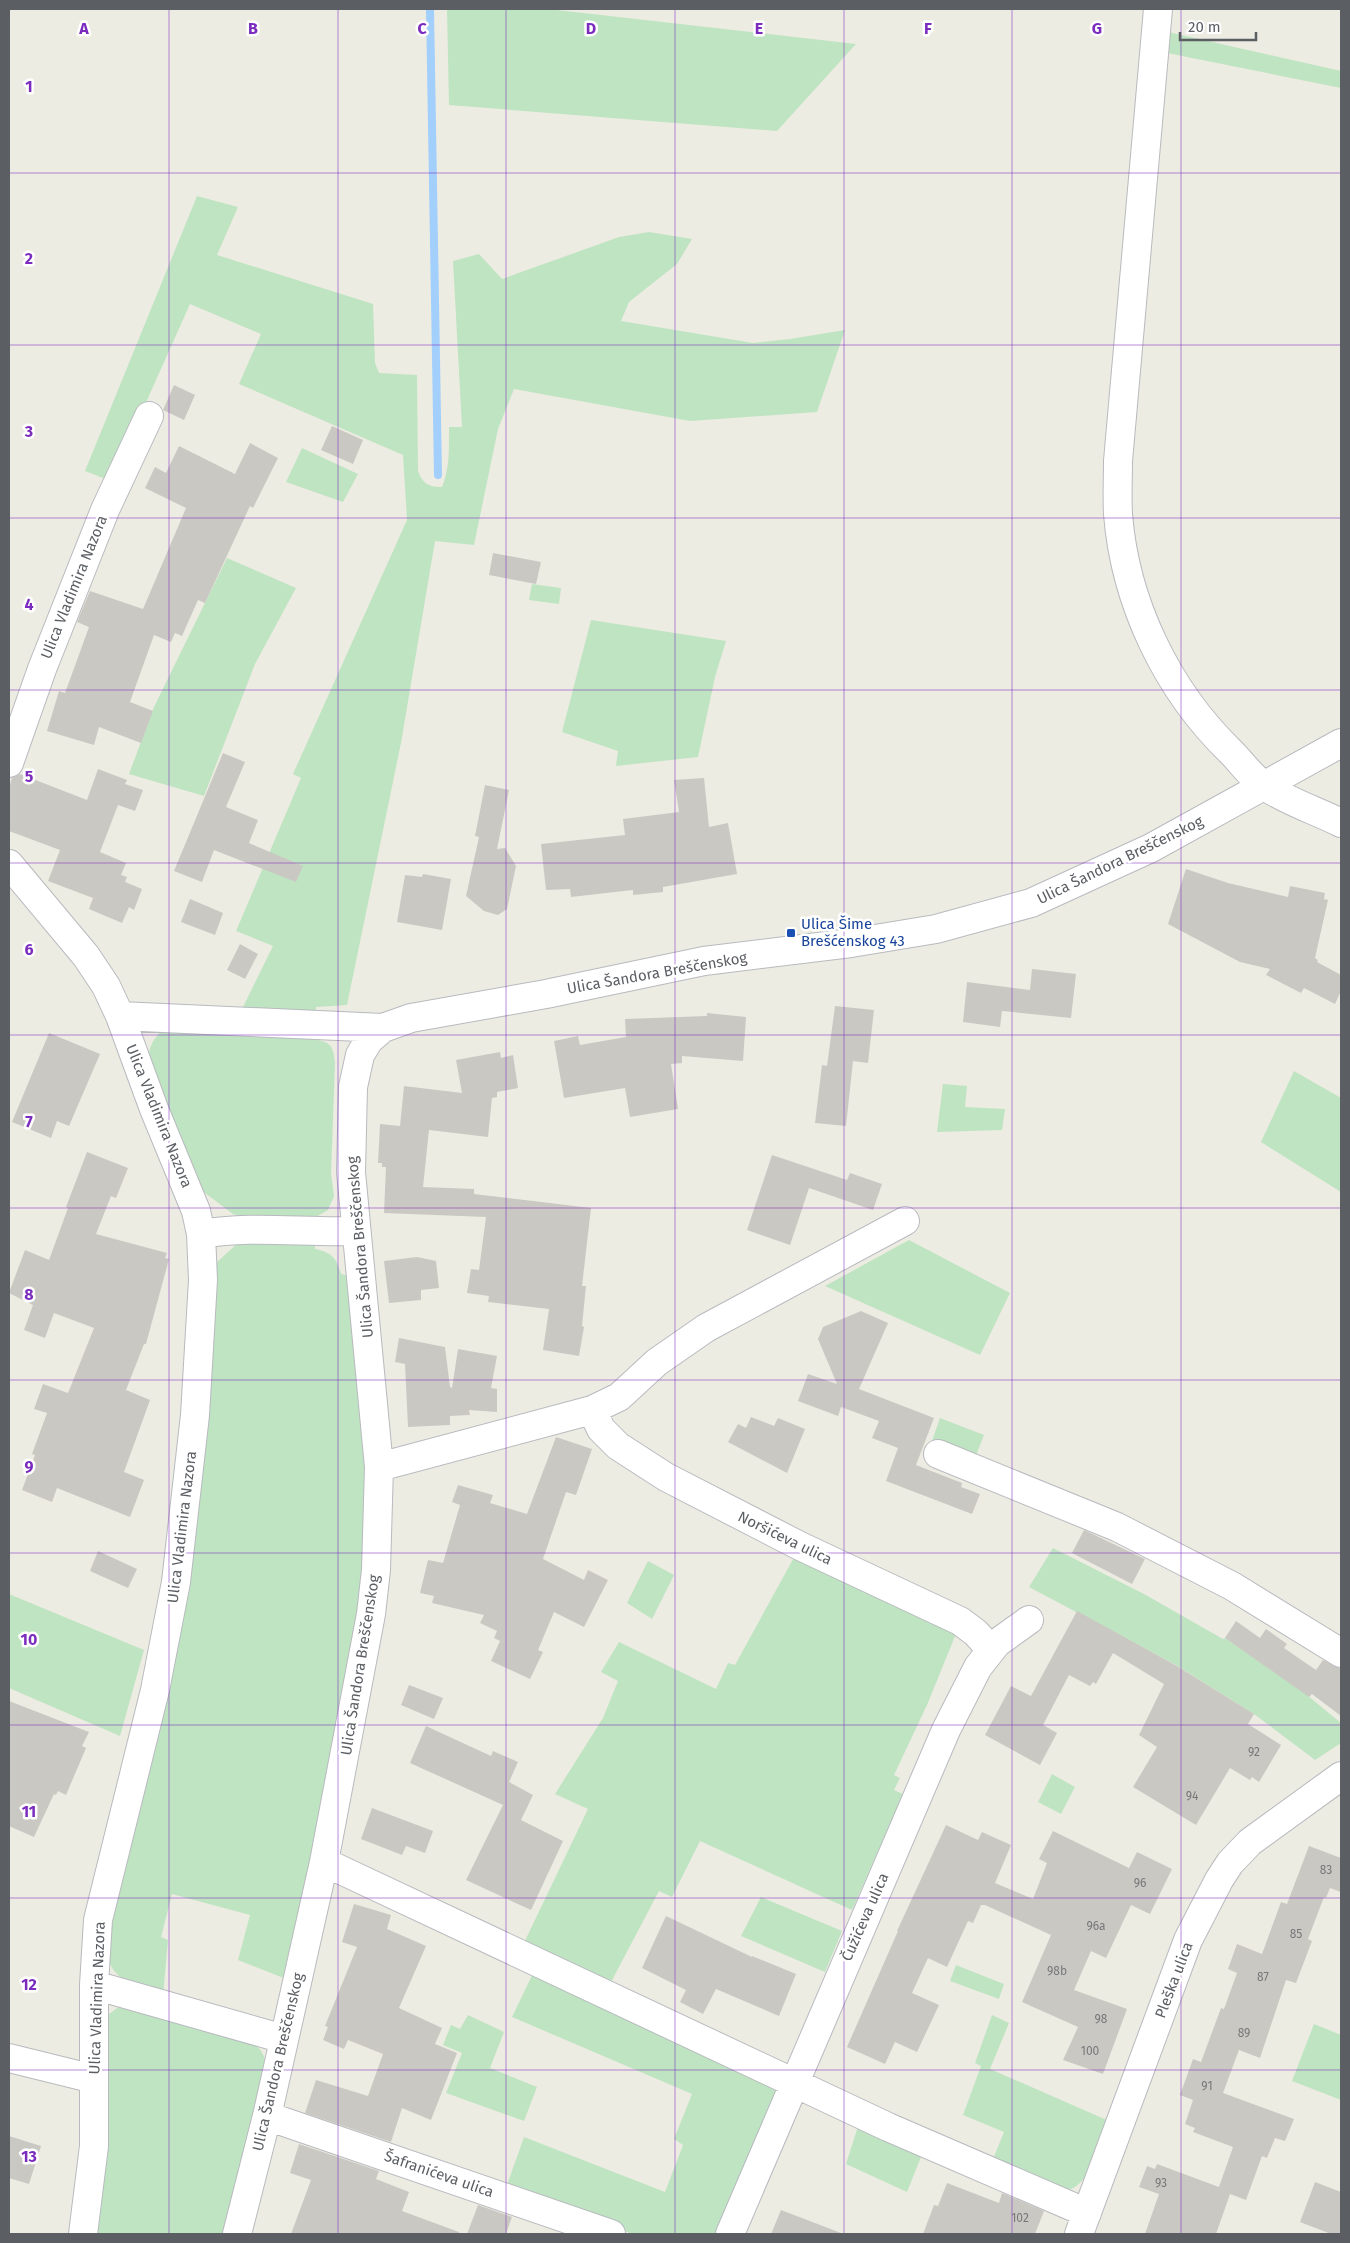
<svg xmlns="http://www.w3.org/2000/svg" width="1350" height="2243" font-family="'Fira Sans',sans-serif">
<style>
.green{fill:#bfe4c2}
.lines{fill:none;stroke-linecap:round;stroke-linejoin:round}
.stream{stroke:#a3cffc;stroke-width:8}
.building{fill:#cac8c2}
.minor-casing{stroke:#b8babf;stroke-width:30}
.minor{stroke:#fff;stroke-width:28}
.grid{fill:none;stroke:#7b2cbf;stroke-width:1;stroke-opacity:0.55}
.transit-dot{fill:#1a4fb4;stroke:#fff;stroke-width:2}
.labels{text-anchor:middle;dominant-baseline:central;stroke-width:5;stroke-linejoin:round;paint-order:stroke}
.number-label{font-size:12px;fill:#77787b}
.street-label{font-size:15px;fill:#5b5e63;stroke:#fff}
.transit-label{font-size:15px;fill:#164399;stroke:#fff;text-anchor:start}
.grid-label{font-size:16px;text-anchor:middle;font-weight:bold;fill:#7b2cbf;stroke:#fff;stroke-width:5;stroke-linejoin:round;paint-order:stroke}
</style>
<rect width="100%" height="100%" fill="#edece2"/>
<path class="green" d="M447 9H548L856 44 777 131 449 105Z
M1168 32 1341 71V88L1167 53Z
M197 196 238 207 217 255 373 304 375 363 379 373 417 375 418 471C423 484 429 487 442 487 450 468 449 447 449 427H462L453 261 479 254 502 279 619 237 649 232 692 239 677 264 629 302 621 321 753 343 790 339 845 330 817 412 690 421 514 389 498 429 474 545 435 541 401 743 347 1005 316 1007V1013L242 1009 273 946 236 931 301 778 293 774 407 520 403 455 239 384 261 334 190 304 111 481 85 471Z
M302 448 358 474 343 502 286 482Z
M227 558 296 588 255 664 204 796 129 774 154 707Z
M532 584 561 588 559 604 529 600Z
M591 620 726 641 715 677 698 757 616 766 618 751 562 732Z
M161 1031 310 1033V1039C330 1042 333 1043 335 1063L331 1174 334 1196 328 1210 316 1217 317 1224 249 1219 233 1214 205 1193 195 1180 148 1063C148 1049 152 1041 161 1031Z
M1294 1071 1341 1098V1192L1261 1142Z
M943 1084 967 1086 965 1107 1005 1109 1002 1130 937 1132Z
M909 1240 1010 1293 980 1355 825 1286Z
M315 1241V1249C331 1252 337 1258 341 1274L349 1276 366 1472V1537L356 1618 313 1855 286 1979 238 1960 250 1915 172 1894 161 1937 168 1940 163 1996C137 1986 112 1982 106 1952L213 1277 217 1262 238 1243Z
M940 1418 984 1435 975 1458 932 1441Z
M1053 1548 1144 1594 1223 1639 1225 1638 1302 1691 1341 1723V1743L1315 1760 1254 1714 1176 1665 1029 1587Z
M797 1552 958 1629 927 1705 894 1775 900 1778 894 1790 903 1794 852 1910 700 1841 672 1897 659 1891 610 1984 522 1947 588 1809 555 1794 603 1718 618 1681 601 1672 619 1642 716 1689 728 1663 735 1665Z
M648 1561 674 1575 652 1619 627 1603Z
M9 1594 144 1650 120 1736 9 1688Z
M1052 1774 1075 1787 1061 1814 1038 1802Z
M761 1897 842 1931 825 1972 741 1936Z
M956 1965 1004 1984 999 1999 950 1981Z
M535 1969 781 2088 715 2234H633L506 2188 524 2137 665 2192 683 2145 674 2139 692 2094 512 2017Z
M120 2006 249 2041C259 2047 263 2051 266 2063L223 2234H92L105 2017Z
M468 2015 504 2032 490 2068 537 2087 524 2121 446 2093 462 2053 443 2045 451 2025 460 2029Z
M992 2015 1009 2023 990 2069 1109 2121C1100 2144 1092 2184 1066 2191L991 2164 1004 2132 963 2115 981 2066 975 2063Z
M1314 2024 1341 2035V2100L1292 2081Z
M859 2123 923 2152 907 2192 846 2164Z"/>
<g class="lines">
<path class="stream" d="M430 9 438 475"/>
</g>
<path class="building" d="M174 385 195 395 184 420 163 410Z
M332 426 363 440 353 464 321 450Z
M250 443 278 458 253 508 250 506 205 603 198 600 182 636 175 633 171 642 154 635 130 702 153 711 141 743 99 727 94 745 47 731 59 691 65 693 89 627 77 622 90 591 143 609 186 508 145 488 155 467 166 473 179 446 235 474Z
M493 553 541 562 536 584 489 575Z
M223 753 245 762 226 807 258 820 249 843 303 866 296 882 214 850 202 882 174 871Z
M98 769 127 780 125 784 143 790 135 811 118 805 100 852 126 863 121 875 127 877 125 882 142 889 134 910 129 907 122 923 89 909 93 898 48 881 60 850 9 831V788L12 778 20 774 87 800Z
M704 778 709 827 728 823 737 874 663 887V892L633 895V890L571 897 570 889 546 890 541 844 625 835 623 819 679 812 674 780Z
M485 785 509 790 497 849 505 848 516 866 507 909 498 915 484 911 466 896 479 837 475 836Z
M1186 869 1228 883 1288 897 1290 886 1325 893 1324 899 1328 900 1315 958 1318 960 1317 962 1341 975V991L1335 1004 1304 988 1301 993 1266 975 1270 969 1240 962 1168 924Z
M423 874 451 879 442 930 397 922 405 875 422 877Z
M190 899 223 913 215 935 181 922Z
M240 944 258 954 245 979 227 970Z
M1032 969 1076 974 1071 1018 1002 1011 1000 1027 963 1022 967 982 1030 990Z
M835 1006 874 1010 868 1063 853 1061 846 1126 815 1123 822 1065 827 1066Z
M707 1013 746 1017 743 1061 682 1056V1063L671 1064 678 1109 630 1117 625 1088 564 1098 554 1041 578 1036 580 1045 626 1037 625 1019 707 1016Z
M49 1033 100 1054 69 1126 57 1121 51 1138 12 1122Z
M500 1052 501 1058 513 1055 518 1088 497 1092V1097L492 1098 488 1137 429 1130 423 1187 474 1189V1194L591 1208 582 1286H586L582 1326 584 1327 579 1356 543 1350 549 1309 488 1302 489 1296 467 1293 471 1269 479 1270 486 1217 384 1213 386 1167H382V1163H378L380 1124 400 1126 404 1086 462 1093 456 1060Z
M87 1152 128 1168 116 1198 111 1196 96 1234 167 1253 165 1258 169 1259 146 1344H144L126 1390 150 1400 124 1472 144 1480 130 1517 57 1488 52 1502 22 1490 35 1455 32 1454 47 1413 34 1409 43 1384 68 1393 94 1328 54 1313 45 1338 24 1330 33 1305 9 1293 25 1250 49 1260 68 1208 66 1207Z
M772 1155 847 1180 850 1173 882 1184 873 1210 809 1188 790 1245 747 1230Z
M417 1257 436 1261 439 1288 421 1290V1300L389 1303 384 1261Z
M861 1311 888 1323 859 1389 934 1418 916 1465 962 1483 961 1487 980 1494 972 1514 886 1481 898 1448 872 1438 879 1421 841 1407 838 1416 798 1401 808 1374 837 1384 818 1339 823 1327Z
M399 1338 445 1347 450 1387 452 1388 458 1349 497 1356 491 1388 497 1389V1412L469 1410 470 1415 450 1416V1425L408 1427 405 1364 395 1362Z
M751 1417 774 1426 778 1418 805 1429 787 1473 728 1442 738 1424 746 1428Z
M556 1437 592 1449 576 1495 566 1492 543 1559 584 1580 588 1570 608 1580 584 1627 554 1612 538 1650 543 1652 530 1679 491 1661 500 1641 494 1638 497 1631 480 1623 484 1615 432 1603 434 1596 420 1593 428 1560 443 1563 460 1505 452 1502 458 1485 493 1495 490 1503 527 1514Z
M1084 1530 1145 1559 1132 1584 1072 1553Z
M98 1551 137 1569 128 1588 90 1571Z
M1077 1611 1177 1666 1254 1714 1248 1724 1281 1745 1259 1782 1252 1777 1250 1780 1230 1768 1196 1825 1133 1787 1157 1747 1139 1735 1164 1684 1113 1653 1096 1684 1093 1682 1090 1686 1069 1675 1043 1725 1057 1733 1040 1765 985 1735 1011 1686 1031 1696Z
M1236 1621 1260 1638 1266 1629 1287 1644 1284 1648 1316 1670 1323 1660 1341 1669V1716L1312 1694 1309 1697 1225 1638Z
M409 1685 443 1698 434 1719 401 1705Z
M9 1701 89 1732 82 1746 86 1748 66 1795 58 1791 56 1795 54 1794 34 1837 9 1826Z
M426 1726 491 1756 493 1751 518 1762 509 1782 533 1795 521 1820 563 1841 531 1910 466 1880 503 1805 410 1763Z
M372 1808 433 1831 425 1853 406 1846 402 1855 361 1839Z
M946 1825 978 1840 982 1832 1011 1845 995 1883 1033 1899 1047 1863 1039 1859 1053 1831 1129 1868 1137 1852 1172 1869 1150 1914 1131 1905 1106 1958 1091 1951 1074 1990 1127 2009 1103 2074 1063 2060 1078 2027 1022 2002 1051 1935 985 1905H981L973 1923 968 1921 947 1967 928 1958 912 1993 939 2005 917 2052 895 2042 885 2064 847 2047 898 1931H897Z
M1309 1846 1341 1858V1892L1330 1888 1326 1898 1324 1897 1308 1939 1312 1941 1296 1983 1286 1980 1260 2058 1239 2050 1223 2093 1294 2119 1285 2141 1275 2138 1267 2158 1262 2156 1246 2200 1230 2194 1216 2234H1145L1159 2194 1139 2187 1147 2166 1155 2169 1157 2164 1219 2187 1233 2147 1193 2132 1195 2128 1185 2124 1193 2100 1180 2095 1193 2059 1201 2062 1221 2008 1224 2009 1237 1973 1228 1969 1237 1944 1262 1954 1281 1902 1287 1904Z
M354 1904 391 1915 387 1929 426 1946 399 2008 442 2028 435 2044 457 2053 431 2120 402 2108 391 2142 305 2113 316 2080 368 2096 383 2054 348 2040 344 2049 323 2040 328 2027 325 2026 357 1947 342 1942Z
M666 1916 752 1957V1956L796 1974 779 2016 716 1989 703 2014 680 2002 686 1990 642 1968Z
M9 2136 41 2146 29 2184 9 2178Z
M299 2144 379 2171 376 2179 409 2192 402 2211 459 2232V2234H291L311 2180 290 2173Z
M1315 2182 1341 2192V2234H1331L1300 2222Z
M947 2183 999 2203 1002 2193 1044 2211 1035 2234H923L934 2205 938 2206Z
M478 2205 512 2217 506 2234H467Z
M781 2210 841 2233 840 2234H771Z"/>
<g class="lines">
<defs>
<path id="minor" d="M1158 9 1118 461C1118 479 1117 497 1118 514 1125 603 1167 690 1231 752 1242 763 1253 779 1266 787 1289 802 1317 811 1341 823
M9 763 42 669 105 510 149 416
M9 864 86 956 106 986 120 1016 154 1109 196 1211 201 1234 203 1280 195 1415 176 1582 155 1690 98 1920 94 1985V2146L83 2234
M120 1016 383 1028
M201 1234C252 1225 304 1233 355 1231
M592 1410 601 1429 618 1446 666 1477 800 1546 960 1621 976 1633 991 1650
M938 1454 1117 1527 1232 1586 1341 1653
M379 1467 592 1410 619 1397 657 1362 706 1328 905 1221
M324 1862 888 2127 1087 2213
M94 1985 284 2039
M9 2058 94 2079
M267 2116 611 2234
M237 2234 267 2116 324 1862 371 1614 376 1570 379 1467 351 1172 353 1087 360 1055 369 1040 383 1028 411 1018 546 994 704 961 851 943 936 929 1031 903 1151 848 1341 743
M730 2234 946 1730 978 1667 997 1643 1029 1620
M1079 2234 1188 1940 1219 1880 1230 1863 1250 1842 1341 1776"/>
</defs>
<use href="#minor" class="minor-casing"/>
<use href="#minor" class="minor"/>
</g>
<path class="grid" d="M169 9V2234M338 9V2234M506 9V2234M675 9V2234M844 9V2234M1012 9V2234M1181 9V2234M9 173H1341M9 345H1341M9 518H1341M9 690H1341M9 863H1341M9 1035H1341M9 1208H1341M9 1380H1341M9 1553H1341M9 1725H1341M9 1898H1341M9 2070H1341"/>
<rect class="transit-dot" x="786" y="928" width="10" height="10" rx="2.5"/>
<g class="labels">
<g class="number-label">
<text x="1254" y="1752">92</text>
<text x="1192" y="1796">94</text>
<text x="1326" y="1870">83</text>
<text x="1140" y="1883">96</text>
<text x="1096" y="1926">96a</text>
<text x="1296" y="1934">85</text>
<text x="1057" y="1971">98b</text>
<text x="1263" y="1977">87</text>
<text x="1101" y="2019">98</text>
<text x="1244" y="2033">89</text>
<text x="1090" y="2051">100</text>
<text x="1207" y="2086">91</text>
<text x="1161" y="2183">93</text>
<text x="1020" y="2218">102</text>
</g>
<g class="street-label">
<text transform="translate(74 587) rotate(-68)">Ulica Vladimira Nazora</text>
<text transform="translate(1120 860) rotate(-26)">Ulica Šandora Breščenskog</text>
<text transform="translate(657 973) rotate(-10)">Ulica Šandora Breščenskog</text>
<text transform="translate(159 1116) rotate(68)">Ulica Vladimira Nazora</text>
<text transform="translate(360 1247) rotate(-95)">Ulica Šandora Breščenskog</text>
<text transform="translate(182 1527) rotate(-83)">Ulica Vladimira Nazora</text>
<text transform="translate(785 1538) rotate(26)">Noršićeva ulica</text>
<text transform="translate(360 1665) rotate(-81)">Ulica Šandora Breščenskog</text>
<text transform="translate(865 1917) rotate(-66)">Čužićeva ulica</text>
<text transform="translate(1174 1980) rotate(-69)">Pleška ulica</text>
<text transform="translate(97 1998) rotate(-88)">Ulica Vladimira Nazora</text>
<text transform="translate(278 2062) rotate(-77)">Ulica Šandora Breščenskog</text>
<text transform="translate(439 2174) rotate(19)">Šafranićeva ulica</text>
</g>
<g class="transit-label">
<text x="801" y="924">Ulica Šime<tspan x="801" dy="17">Brešćenskog 43</tspan></text>
</g>
</g>
<g class="grid-label">
<text x="84" y="34">A</text>
<text x="253" y="34">B</text>
<text x="422" y="34">C</text>
<text x="591" y="34">D</text>
<text x="759" y="34">E</text>
<text x="928" y="34">F</text>
<text x="1097" y="34">G</text>
<text x="29" y="92">1</text>
<text x="29" y="264">2</text>
<text x="29" y="437">3</text>
<text x="29" y="610">4</text>
<text x="29" y="782">5</text>
<text x="29" y="955">6</text>
<text x="29" y="1127">7</text>
<text x="29" y="1300">8</text>
<text x="29" y="1472">9</text>
<text x="29" y="1645">10</text>
<text x="29" y="1817">11</text>
<text x="29" y="1990">12</text>
<text x="29" y="2162">13</text>
</g>
<rect width="1350" height="2243" fill="none" stroke="#5b5e63" stroke-width="20"/>
<path d="M1180 32v8h76v-8" fill="none" stroke="#5b5e63" stroke-width="2.5"/>
<text x="1188" y="32" font-size="15" fill="#5b5e63" stroke="#ffffff" stroke-width="4" paint-order="stroke">20 m</text>
</svg>
